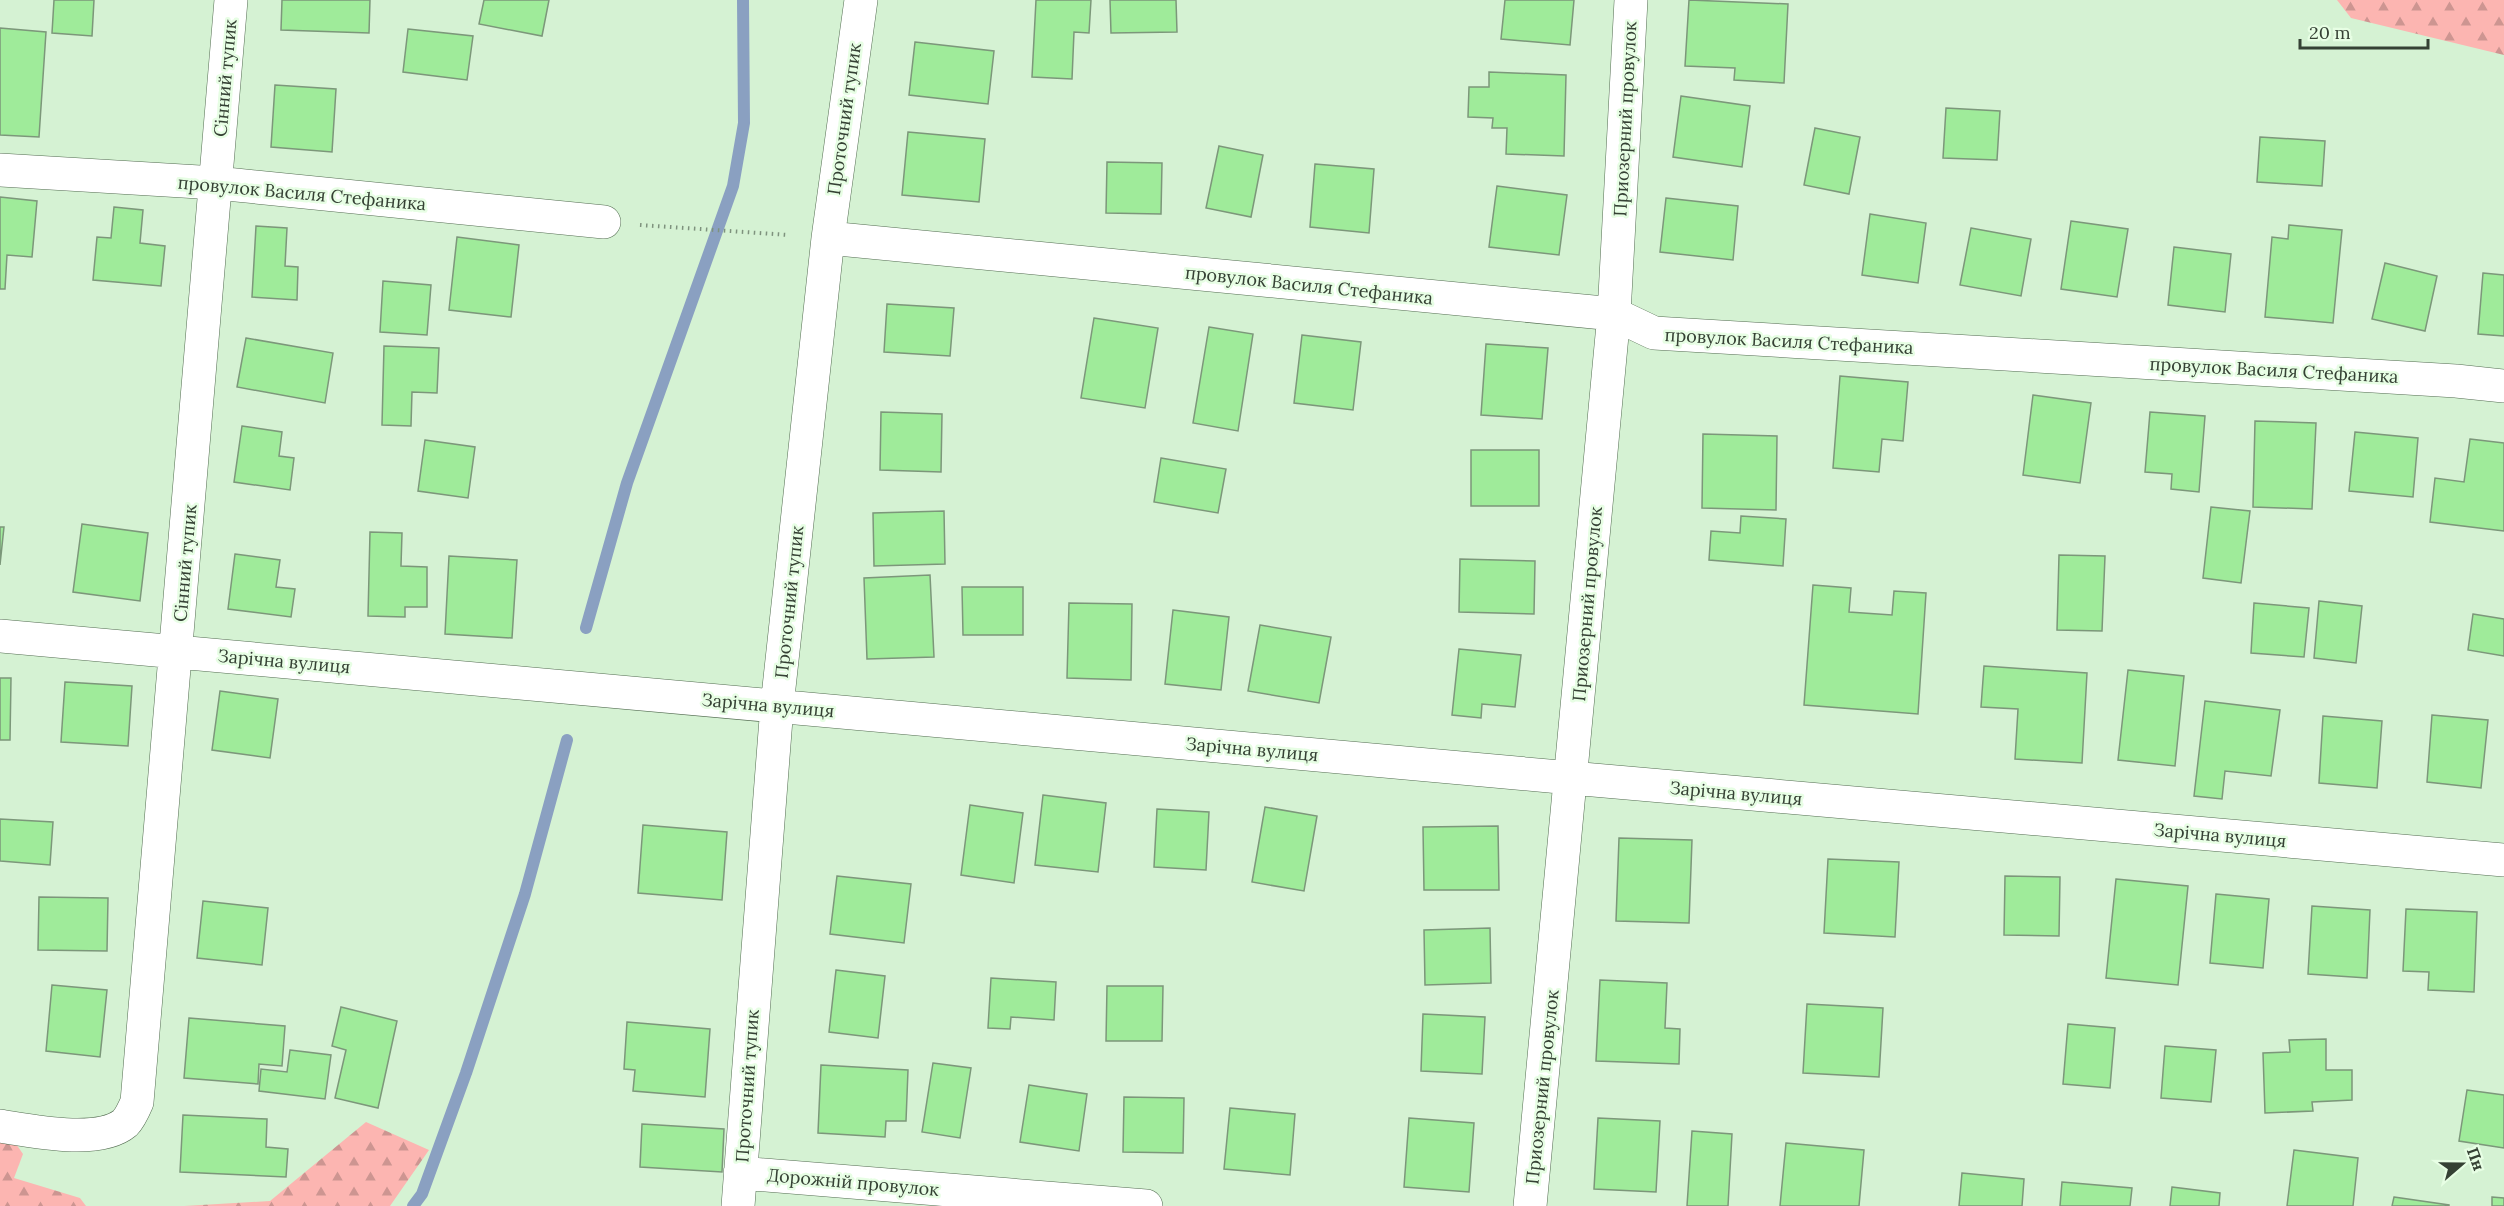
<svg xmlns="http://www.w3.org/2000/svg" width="2504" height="1206" font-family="Lora,serif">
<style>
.forest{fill:url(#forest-firs)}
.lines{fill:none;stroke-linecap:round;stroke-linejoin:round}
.stream{stroke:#8aa0c1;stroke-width:12}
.building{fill:#9feb9a;stroke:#7c977a;stroke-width:1.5}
.street-casing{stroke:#546d52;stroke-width:34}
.path{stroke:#7e927d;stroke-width:4;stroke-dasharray:1.5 4.5;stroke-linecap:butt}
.street{stroke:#fff;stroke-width:33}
.labels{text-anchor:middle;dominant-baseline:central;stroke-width:5;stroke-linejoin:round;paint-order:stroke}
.street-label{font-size:18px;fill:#354134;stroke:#e7fee4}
</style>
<defs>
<pattern id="forest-firs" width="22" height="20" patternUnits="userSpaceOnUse" patternTransform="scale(1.5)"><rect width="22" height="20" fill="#fcb5b1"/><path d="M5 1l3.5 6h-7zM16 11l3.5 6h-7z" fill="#cd9591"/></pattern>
</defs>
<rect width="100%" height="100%" fill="#d5f2d3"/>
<path class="forest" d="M2337 0H2504V55L2351 18Z
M366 1122 429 1150 390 1206H184L270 1201Z
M0 1137 14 1141 23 1154 14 1178 80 1198 86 1206H0Z"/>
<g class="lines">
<path class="stream" d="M586 628 627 483 733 186 744 123 743 0
M413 1206 422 1194 466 1073 525 894 567 740"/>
</g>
<path class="building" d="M54 0H94L92 36 52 33Z
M282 0H370L369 33 281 30Z
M484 0H549L542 36 479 24Z
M1036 0H1091L1089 33 1074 32 1072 79 1032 77Z
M1110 0H1176L1177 32 1111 33Z
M1505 0H1574L1570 45 1501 39Z
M1689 0 1788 4 1784 83 1734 80 1735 68 1685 66Z
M0 28 46 32 39 137 0 135Z
M408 29 473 36 467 80 403 72Z
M915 42 994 51 988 104 909 95Z
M1489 72 1566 75 1564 156 1506 154 1507 128H1492L1493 118 1468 117 1469 87H1489Z
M275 85 336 89 332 152 271 147Z
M1681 96 1750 106 1742 167 1673 157Z
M1946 108 2000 111 1997 160 1943 158Z
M1815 128 1860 137 1849 194 1804 185Z
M908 132 985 139 979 202 902 195Z
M2260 137 2325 141 2322 186 2257 182Z
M1219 146 1263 155 1251 217 1206 208Z
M1107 162 1162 163 1161 214 1106 213Z
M1315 164 1374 169 1369 233 1310 227Z
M1497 186 1567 195 1559 255 1489 247Z
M0 197 37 201 32 257 7 255 5 289H0Z
M1666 198 1738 206 1733 260 1660 252Z
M114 207 143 210 140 243 165 246 161 286 93 280 97 237 111 238Z
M1870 214 1926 223 1918 283 1862 275Z
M2071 221 2128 229 2117 297 2061 289Z
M2289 225 2342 230 2333 323 2265 317 2272 237 2288 239Z
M256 226 287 228 285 266 298 267 297 300 252 297Z
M1971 228 2031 239 2021 296 1960 285Z
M457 237 519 245 511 317 449 310Z
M2174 247 2231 254 2225 312 2168 305Z
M2385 263 2437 276 2425 331 2372 319Z
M2483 273 2504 275V336L2478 334Z
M383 281 431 285 427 335 380 332Z
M887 304 954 308 950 356 884 352Z
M1094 318 1158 328 1145 408 1081 398Z
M1209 327 1253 334 1238 431 1193 423Z
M1302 335 1361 342 1353 410 1294 403Z
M246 338 333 353 325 403 237 387Z
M1486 344 1548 348 1542 419 1481 415Z
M384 346 439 348 437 393 412 392 411 426 382 425Z
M1840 376 1908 382 1903 441 1882 439 1879 472 1833 468Z
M2033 395 2091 403 2080 483 2023 475Z
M881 412 942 414 941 472 880 470Z
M2150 412 2205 416 2199 492 2171 489 2172 474 2145 472Z
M2255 421 2316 423 2312 509 2253 507Z
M242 426 282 432 279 456 294 458 290 490 234 482Z
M2355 432 2418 438 2413 497 2349 491Z
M1703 434 1777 436 1776 510 1702 508Z
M2470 439 2504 443V531L2430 522 2435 478 2464 482Z
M425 440 475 447 468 498 418 491Z
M1471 450H1539V506H1471Z
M1161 458 1226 469 1218 513 1154 502Z
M2211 507 2250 511 2241 583 2203 578Z
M944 511 945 564 874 566 873 513Z
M1741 516 1786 519 1783 566 1709 560 1711 531 1740 533Z
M82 524 148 533 140 601 73 592Z
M0 527H4L0 565Z
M370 532 402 533 401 566 427 567V607H405V617L368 616Z
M235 554 280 560 276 587 295 589 291 617 228 609Z
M2059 555 2105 556 2102 631 2057 630Z
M449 556 517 560 512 638 445 634Z
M1460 559 1535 561 1534 614 1459 612Z
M930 575 934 657 867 659 864 578Z
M1813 585 1851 588 1849 612 1892 615 1894 591 1926 593 1918 714 1804 705Z
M962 587H1023V635H963Z
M2319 601 2362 606 2356 663 2314 658Z
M1069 603 1132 604 1131 680 1067 678Z
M2254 603 2309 608 2304 657 2251 653Z
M1173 610 1229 617 1221 690 1165 684Z
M2473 614 2504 619V656L2468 650Z
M1260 625 1331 637 1319 703 1248 691Z
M1459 649 1521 655 1515 707 1482 704 1481 718 1452 715Z
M1984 666 2087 673 2082 763 2015 759 2018 709 1981 707Z
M2128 670 2184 676 2175 766 2118 760Z
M0 678H11L10 740H0Z
M65 682 132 686 128 746 61 742Z
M220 691 278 699 270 758 212 750Z
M2205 701 2280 710 2271 776 2225 771 2222 799 2194 796Z
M2432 715 2488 720 2481 788 2427 782Z
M2323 716 2382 721 2377 788 2319 783Z
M1043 795 1106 803 1098 872 1035 865Z
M970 805 1023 813 1014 883 961 875Z
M1265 807 1317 816 1304 891 1252 882Z
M1157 809 1209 812 1206 870 1154 867Z
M0 819 53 822 50 865 0 861Z
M643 825 727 832 722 900 638 893Z
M1498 826 1499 890H1424L1423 827Z
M1619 838 1692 840 1689 923 1616 921Z
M1828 859 1899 862 1895 937 1824 933Z
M837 876 911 884 904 943 830 934Z
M2005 876 2060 877 2059 936 2004 935Z
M2116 879 2188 886 2178 985 2106 978Z
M2216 894 2269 899 2263 968 2210 963Z
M39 897 108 898 107 951 38 950Z
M203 901 268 908 262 965 197 958Z
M2312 906 2370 910 2367 978 2308 974Z
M2406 909 2477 912 2474 992 2428 990 2429 972 2403 971Z
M1490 928 1491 983 1425 985 1424 930Z
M836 970 885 976 878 1038 829 1032Z
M991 978 1056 982 1054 1020 1011 1017 1010 1029 988 1028Z
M1600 980 1667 983 1665 1028 1680 1029 1679 1064 1596 1061Z
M52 985 107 990 100 1057 46 1051Z
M1107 986H1163L1162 1041H1106Z
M1807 1004 1883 1008 1879 1077 1803 1073Z
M341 1007 397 1021 378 1108 335 1098 346 1050 332 1046Z
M1423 1014 1485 1017 1482 1074 1421 1071Z
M189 1018 285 1026 282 1066 259 1064 258 1084 184 1078Z
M627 1022 710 1029 705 1097 633 1091 635 1070 624 1069Z
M2068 1024 2115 1028 2110 1088 2063 1084Z
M2326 1039V1070H2352V1100L2312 1102 2313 1111 2265 1113 2263 1053 2290 1052 2289 1040Z
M2165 1046 2216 1050 2211 1102 2161 1098Z
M290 1050 331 1055 325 1099 259 1091 261 1069 287 1072Z
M933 1063 971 1068 960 1138 922 1132Z
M821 1065 908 1070 906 1121H886L885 1137 818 1133Z
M1029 1085 1087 1094 1079 1151 1020 1142Z
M2467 1090 2504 1095V1148L2459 1141Z
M1124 1097 1184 1098 1183 1153 1123 1152Z
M1230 1108 1295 1114 1290 1175 1224 1169Z
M183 1115 267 1119 266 1147 288 1149 286 1177 180 1172Z
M1409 1118 1474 1123 1469 1192 1404 1187Z
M1598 1118 1660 1121 1656 1192 1594 1189Z
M642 1124 724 1129 722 1172 640 1167Z
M1692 1131 1732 1134 1728 1206H1687Z
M1786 1143 1864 1150 1859 1206H1780Z
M2294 1150 2358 1158 2353 1206H2287Z
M1962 1173 2024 1179 2022 1206H1959Z
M2062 1182 2132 1188 2130 1206H2060Z
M2172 1187 2220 1193 2219 1206H2170Z
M2394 1197 2449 1205V1206H2392Z
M2492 1197 2504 1198V1206H2492Z"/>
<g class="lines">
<defs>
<path id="street" d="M0 170 216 183 604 222
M828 238 1614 314 1654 333 2456 381 2504 386
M0 636 1571 778 2504 860
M0 1126C32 1131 99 1145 125 1123 130 1118 134 1109 137 1102L231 0
M740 1173 1146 1206
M738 1206 777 706 828 238 861 0
M1530 1206 1614 314 1631 0"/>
</defs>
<use href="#street" class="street-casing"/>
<path class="path" d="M640 225 789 235"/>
<use href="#street" class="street"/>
</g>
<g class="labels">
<g class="street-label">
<text transform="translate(225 78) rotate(-85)">Сінний тупик</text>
<text transform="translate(844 119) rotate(-82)">Проточний тупик</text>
<text transform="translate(1625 119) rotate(-87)">Приозерний провулок</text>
<text transform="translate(302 193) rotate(5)">провулок Василя Стефаника</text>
<text transform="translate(1309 285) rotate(6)">провулок Василя Стефаника</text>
<text transform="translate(1789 341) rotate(3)">провулок Василя Стефаника</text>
<text transform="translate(2274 370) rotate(3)">провулок Василя Стефаника</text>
<text transform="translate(185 563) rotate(-85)">Сінний тупик</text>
<text transform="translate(789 602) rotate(-84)">Проточний тупик</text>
<text transform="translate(1587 604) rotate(-85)">Приозерний провулок</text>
<text transform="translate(284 661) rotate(5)">Зарічна вулиця</text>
<text transform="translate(768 705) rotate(5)">Зарічна вулиця</text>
<text transform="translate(1252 749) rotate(5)">Зарічна вулиця</text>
<text transform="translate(1736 793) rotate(5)">Зарічна вулиця</text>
<text transform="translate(2220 835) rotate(5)">Зарічна вулиця</text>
<text transform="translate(747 1086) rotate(-86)">Проточний тупик</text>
<text transform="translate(1542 1087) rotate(-84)">Приозерний провулок</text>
<text transform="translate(853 1182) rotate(5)">Дорожній провулок</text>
</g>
</g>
<g transform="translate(2462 1164) rotate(70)" stroke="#e7fee4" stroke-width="4.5" paint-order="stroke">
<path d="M0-4.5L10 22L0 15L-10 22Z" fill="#354134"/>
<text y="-9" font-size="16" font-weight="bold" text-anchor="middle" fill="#354134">Пн</text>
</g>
<path d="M2300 39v9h128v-9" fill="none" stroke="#354134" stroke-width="3"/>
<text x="2309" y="39" font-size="18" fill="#354134" stroke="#e7fee4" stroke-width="4.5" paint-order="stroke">20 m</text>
</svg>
